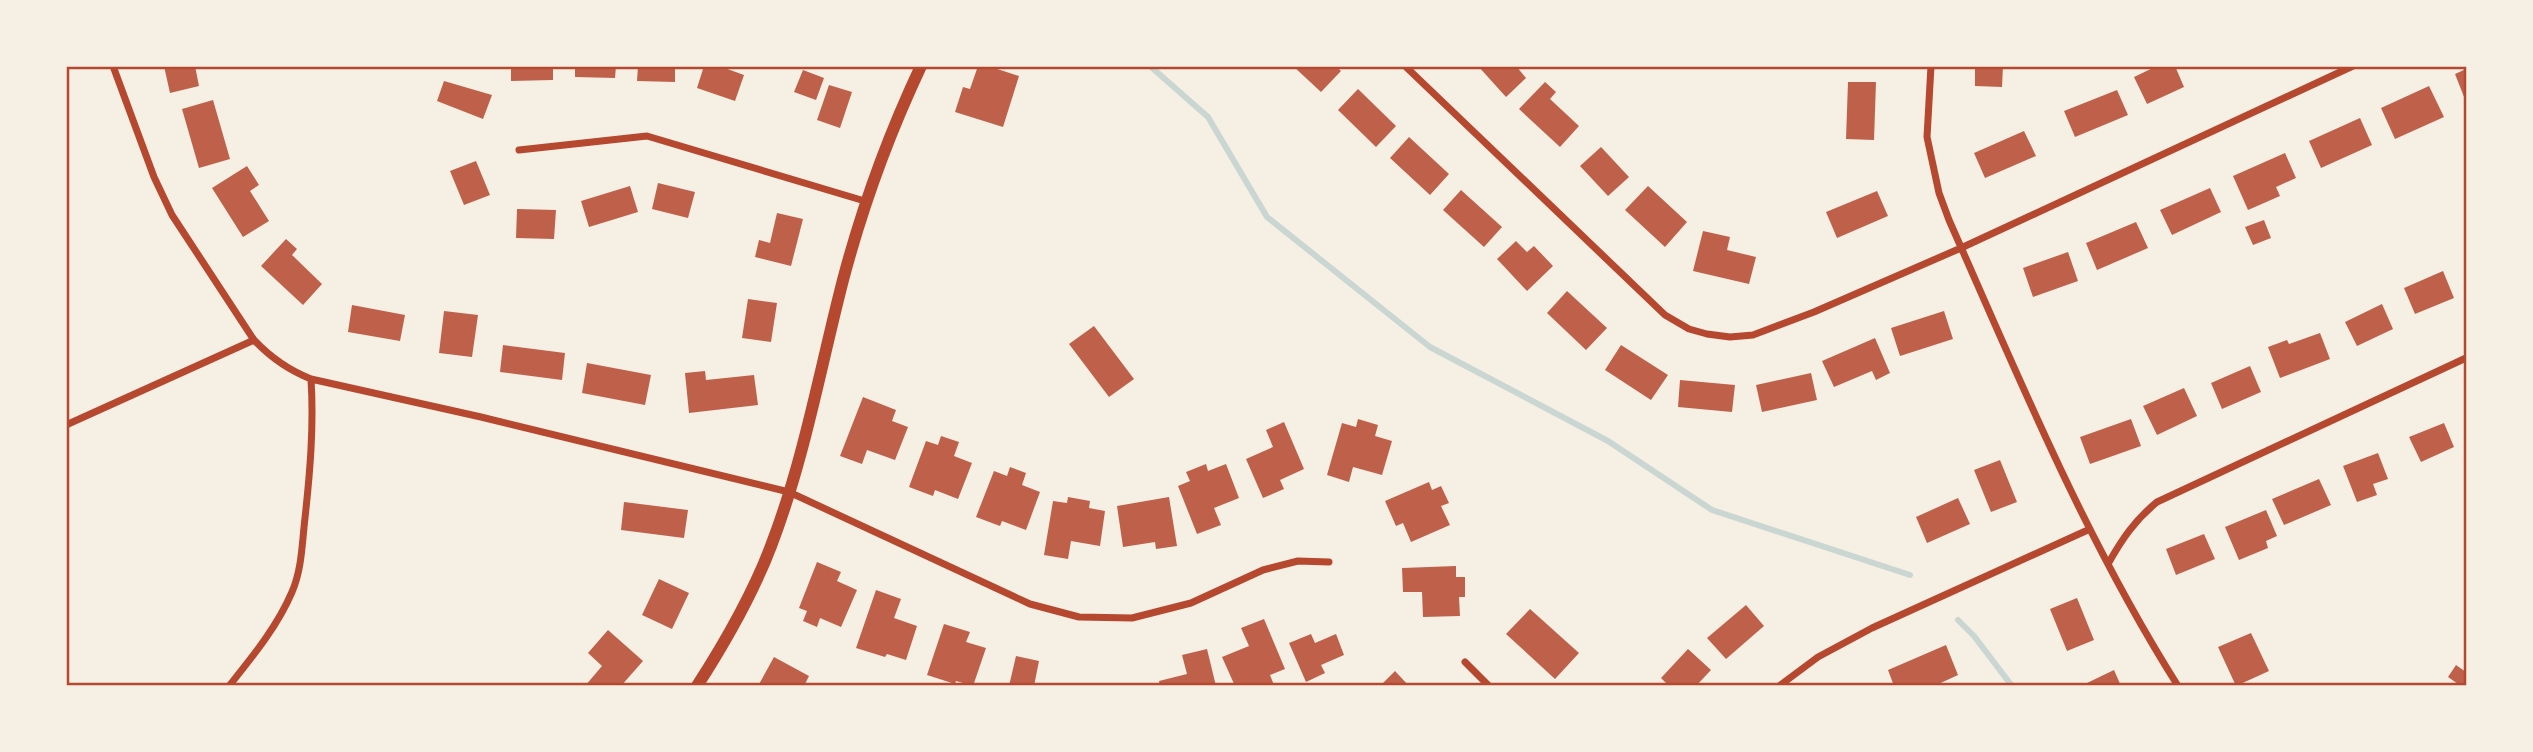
<svg xmlns="http://www.w3.org/2000/svg" width="2533" height="752" font-family="'Roboto Condensed',sans-serif">
<style>
.lines{fill:none;stroke-linecap:round;stroke-linejoin:round}
.stream{stroke:#c9d6d2;stroke-width:6}
.building{fill:#bf614a}
.minor{stroke:#b5482f;stroke-width:7}
.tertiary{stroke:#b5482f;stroke-width:12}
.neatline{fill:none;stroke:#b5482f;stroke-width:2.5}
</style>
<rect width="100%" height="100%" fill="#f6efe4"/>
<g class="lines">
<path class="stream" d="M1150 66 1208 117 1267 217 1430 347 1608 441 1712 510 1910 575
M1958 620 1974 636 2012 686"/>
</g>
<path class="building" d="M164 66H195L199 86 170 93Z
M511 66H553V80L511 81Z
M575 66H616L615 78 575 77Z
M638 66H675V82L637 81Z
M704 66H719L744 75 735 101 697 88Z
M978 66H988L1019 76 1003 127 955 112 963 87 970 89Z
M1293 66H1336L1341 71 1321 92Z
M1478 66H1516L1526 78 1506 97Z
M1975 66H2003L2002 87 1975 86Z
M2157 66H2175L2184 87 2147 104 2134 77Z
M2466 69V102L2455 74Z
M803 70 824 78 816 100 794 92Z
M444 81 492 95 483 119 437 101Z
M1545 82 1556 92 1550 99 1579 126 1560 147 1519 109Z
M1848 82H1876L1874 140 1846 139Z
M829 85 852 92 840 128 817 120Z
M2429 86 2444 117 2395 139 2381 108Z
M1358 89 1396 126 1376 147 1338 110Z
M2117 90 2128 115 2075 137 2064 111Z
M213 100 230 159 199 168 182 109Z
M2360 118 2372 145 2321 168 2309 141Z
M2024 131 2036 156 1985 178 1974 153Z
M1409 137 1449 174 1430 195 1390 158Z
M1601 147 1629 177 1608 196 1580 166Z
M2285 153 2296 178 2276 187 2280 196 2248 210 2233 176Z
M476 161 490 195 464 205 450 171Z
M247 166 259 185 250 191 269 221 243 237 212 188Z
M658 183 695 192 688 218 652 209Z
M630 186 638 212 589 227 581 201Z
M1648 186 1687 222 1665 247 1625 210Z
M2210 188 2221 212 2172 235 2160 210Z
M1461 190 1502 227 1484 247 1443 210Z
M1877 191 1888 216 1837 238 1826 212Z
M517 209 556 210 554 239 516 238Z
M777 213 803 219 791 266 755 257 759 240 770 243Z
M2264 220 2271 238 2253 245 2245 227Z
M2136 222 2148 248 2097 270 2086 243Z
M1703 231 1730 237 1727 250 1756 257 1749 284 1693 271Z
M286 239 297 249 292 255 322 284 303 305 261 266Z
M1516 241 1527 252 1534 246 1553 266 1527 291 1497 259Z
M2068 252 2078 281 2033 297 2023 268Z
M2443 271 2454 298 2415 314 2404 288Z
M1567 291 1607 328 1586 350 1547 313Z
M748 299 777 303 771 342 742 338Z
M2382 304 2393 329 2357 346 2345 322Z
M352 305 405 315 400 341 348 332Z
M444 311 478 315 472 357 439 353Z
M1944 311 1953 339 1900 356 1891 328Z
M1094 326 1134 379 1109 397 1069 344Z
M2320 333 2330 359 2280 378 2268 347 2287 340 2289 344Z
M1875 338 1890 373 1876 380 1872 371 1834 387 1822 361Z
M503 345 565 353 562 380 500 372Z
M1621 345 1668 375 1651 400 1605 370Z
M587 363 651 375 645 405 582 393Z
M2250 366 2261 392 2222 409 2211 383Z
M705 371 706 380 754 375 758 405 689 413 685 373Z
M1811 373 1817 400 1762 412 1756 385Z
M1680 380 1735 385 1732 412 1678 407Z
M2184 388 2197 416 2157 435 2143 406Z
M863 397 896 410 892 421 908 427 895 460 867 450 862 464 840 456Z
M1358 419 1378 425 1375 436 1392 441 1382 475 1353 467 1349 482 1327 475 1342 423 1356 427Z
M2131 419 2141 446 2090 464 2080 437Z
M1284 422 1304 469 1280 480 1284 489 1263 498 1246 459 1273 447 1266 430Z
M2444 423 2454 447 2421 462 2409 437Z
M941 436 959 442 954 456 972 463 958 499 935 490 933 496 909 487 926 441 938 445Z
M2378 453 2388 479 2373 484 2377 495 2357 502 2343 466Z
M2000 460 2017 502 1991 512 1974 470Z
M1206 464 1208 471 1226 464 1239 498 1214 508 1221 525 1197 534 1178 486 1190 481 1186 472Z
M1010 467 1026 473 1022 485 1040 492 1026 530 1002 521 1000 526 976 517 994 471 1007 476Z
M2319 479 2331 505 2284 525 2272 499Z
M1429 482 1432 490 1441 486 1449 503 1441 506 1450 525 1411 542 1403 523 1396 526 1385 501Z
M1068 497 1090 501 1089 508 1105 511 1100 546 1071 541 1068 559 1044 555 1053 501 1067 503Z
M1169 497 1177 546 1156 549 1155 542 1123 547 1117 506Z
M1958 498 1970 524 1927 543 1916 517Z
M624 502 688 510 684 538 621 530Z
M2266 510 2277 536 2266 541 2268 548 2239 560 2225 527Z
M2204 534 2215 559 2176 575 2166 549Z
M817 562 841 572 837 581 857 590 841 627 820 618 817 627 803 621 807 611 799 608Z
M1456 566V577H1465V597H1459L1460 616 1423 617 1422 592H1403L1402 568Z
M659 579 689 593 672 629 642 615Z
M876 590 901 599 894 618 917 626 906 660 887 654 885 657 856 648Z
M2077 598 2094 640 2067 651 2050 609Z
M1746 605 1764 626 1726 659 1707 638Z
M1530 609 1579 653 1555 679 1506 634Z
M1264 619 1285 669 1270 675 1274 685 1272 686H1256L1255 683 1248 686H1235L1222 657 1249 646 1241 628Z
M944 624 970 632 966 642 986 648 973 686 956 681 955 684 927 675Z
M608 630 643 661 621 686H585L602 666 588 653Z
M2251 633 2269 671 2236 686 2218 647Z
M1311 634 1315 643 1336 634 1344 655 1321 665 1325 673 1306 682 1289 643Z
M1946 645 1958 675 1934 686H1894L1888 670Z
M1207 649 1216 686H1160L1159 681 1187 674 1182 655Z
M1688 649 1711 670 1696 686H1669L1661 678Z
M1016 656 1039 661 1034 686H1009Z
M774 657 809 676 804 686H758Z
M2456 665 2466 672V686H2461L2448 677Z
M2114 670 2121 686H2088L2087 683Z
M1395 671 1409 686H1380Z"/>
<g class="lines">
<path class="minor" d="M113 66 154 177 172 215 254 340C271 358 288 370 311 379L481 417 789 492 1030 604 1079 617 1132 618 1191 603 1263 570 1298 561 1329 562
M1405 66 1665 315 1689 329 1707 334 1730 337 1753 335 1814 312 1961 248 2353 66
M1931 66 1927 137 1939 193 1949 220C2019 378 2085 539 2178 686
M519 150 647 136 868 202
M66 425 254 340
M2108 564C2122 539 2135 520 2157 502L2466 358
M1465 662 1489 686
M229 686C253 656 277 627 292 592 302 569 302 543 305 518 310 472 314 426 311 379
M1779 686 1818 657 1872 628 2090 529"/>
<path class="tertiary" d="M697 686C726 641 752 596 771 546 804 460 820 369 843 280 862 208 889 134 921 66"/>
</g>
<rect width="2533" height="752" fill="none" stroke="#f6efe4" stroke-width="136"/>
<rect x="68" y="68" width="2397" height="616" class="neatline"/>
</svg>
